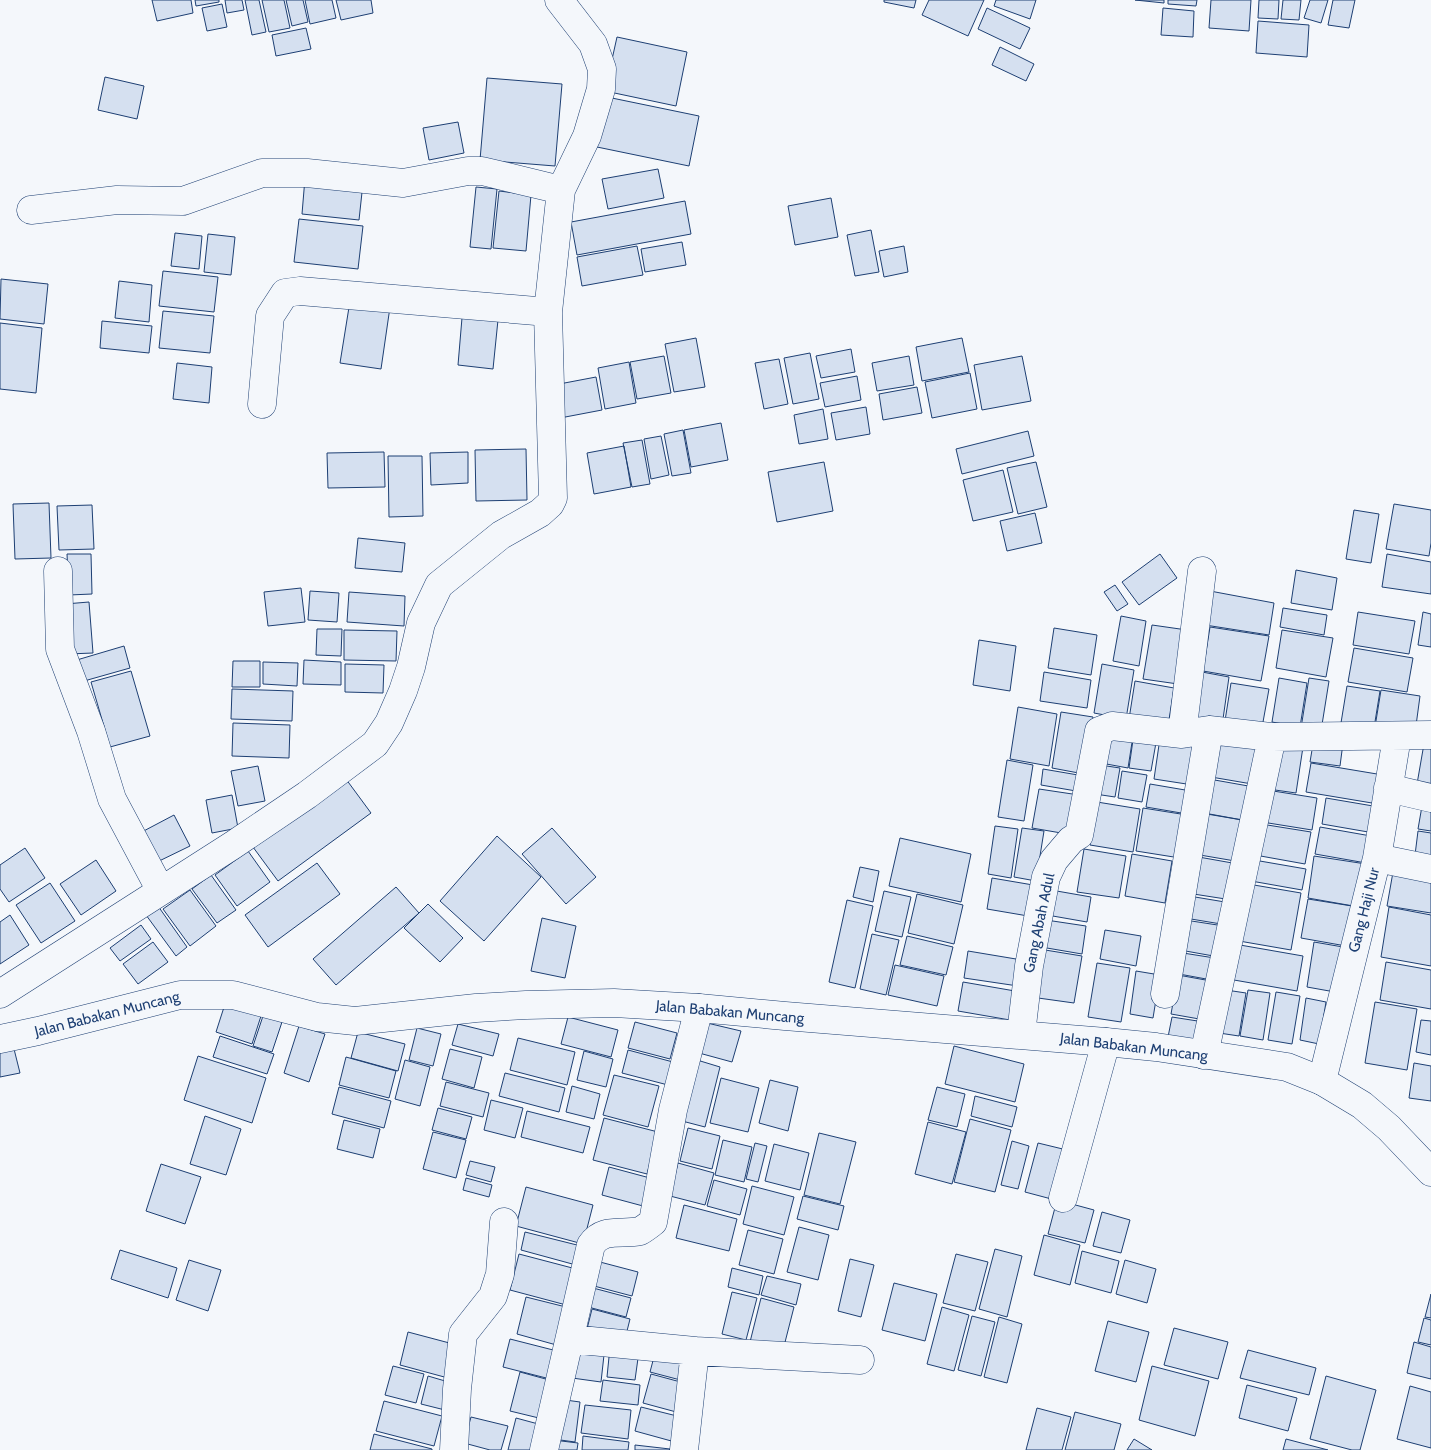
<svg xmlns="http://www.w3.org/2000/svg" width="1431" height="1450" font-family="Cabin,sans-serif">
<style>
.building{fill:#d5e0f0;stroke:#1d3f73}
.lines{fill:none;stroke-linecap:round;stroke-linejoin:round}
.street-casing{stroke:#1d3f73;stroke-width:29}
.secondary-casing{stroke:#1d3f73;stroke-width:29}
.street{stroke:#f4f7fb;stroke-width:28}
.secondary{stroke:#f4f7fb;stroke-width:28}
.labels{text-anchor:middle;dominant-baseline:central;stroke-width:4;stroke-linejoin:round;paint-order:stroke}
.street-label{font-size:15px;fill:#1d3f73;stroke:#f4f7fb}
</style>
<rect width="100%" height="100%" fill="#f4f7fb"/>
<path class="building" d="M152 0H191L193 13 157 21Z
M195 0H219V2L196 6Z
M225 0H242L244 10 227 13Z
M245 0H259L266 32 252 35Z
M262 0H284L290 28 269 32Z
M286 0H303L308 22 292 26Z
M305 0H332L336 18 310 24Z
M336 0H371L373 13 341 20Z
M884 0H916L914 8 884 2Z
M929 0H984L968 36 922 15Z
M996 0H1036L1030 19 994 6Z
M1135 0H1164V3Z
M1168 0H1197L1196 6 1168 4Z
M1211 0H1251L1249 31 1209 28Z
M1259 0H1279L1278 19 1258 18Z
M1283 0H1301L1299 20 1281 19Z
M1310 0H1328L1321 23 1304 18Z
M1333 0H1355L1349 28 1328 25Z
M222 4 227 27 207 31 202 8Z
M987 8 1030 28 1020 49 978 29Z
M1163 8 1194 11 1193 37 1161 35Z
M1258 21 1309 25 1307 57 1256 53Z
M306 28 311 49 276 56 272 35Z
M617 37 687 52 676 106 605 91Z
M1000 47 1034 64 1026 81 992 65Z
M105 77 144 86 137 119 98 110Z
M487 78 562 84 555 166 480 160Z
M607 97 699 116 689 166 597 147Z
M458 122 464 153 429 160 423 128Z
M658 169 664 198 608 209 602 179Z
M305 178 363 183 359 220 302 214Z
M476 187 497 189 491 249 470 247Z
M499 191 531 195 526 251 493 248Z
M831 198 838 237 795 245 788 206Z
M685 201 691 234 577 255 571 222Z
M299 219 363 226 358 269 294 262Z
M871 230 879 272 855 276 847 235Z
M175 233 202 236 199 269 171 266Z
M208 234 235 237 231 275 204 272Z
M682 242 686 265 645 272 641 249Z
M637 246 643 275 582 286 577 257Z
M904 246 908 272 884 277 879 251Z
M163 271 218 277 214 312 159 306Z
M1 279 48 284 44 324 0 319Z
M119 281 152 285 149 322 115 318Z
M350 301 390 307 381 369 340 363Z
M463 306 499 310 493 369 458 365Z
M163 311 214 316 210 353 159 348Z
M102 321 152 326 149 353 100 348Z
M0 323 42 328 36 393 0 389Z
M696 338 705 387 674 392 665 344Z
M962 338 969 372 922 381 916 347Z
M851 349 855 372 821 378 816 356Z
M810 353 819 399 793 404 784 358Z
M664 356 671 393 637 399 630 362Z
M909 356 914 385 877 391 872 363Z
M1022 356 1031 401 982 410 974 365Z
M779 359 788 404 764 409 755 363Z
M629 362 636 403 605 409 598 368Z
M177 363 212 367 209 403 173 399Z
M970 373 977 409 932 418 925 382Z
M857 376 861 400 825 407 820 383Z
M596 377 602 410 560 418 554 385Z
M917 387 922 413 883 420 879 394Z
M866 407 870 434 836 440 831 413Z
M823 409 828 439 799 444 794 415Z
M721 423 728 460 691 467 684 430Z
M683 430 691 473 672 476 664 434Z
M1028 431 1034 456 962 474 956 449Z
M661 436 669 475 651 479 644 439Z
M642 440 650 484 632 487 623 443Z
M624 446 631 487 594 494 587 453Z
M526 449 527 500 476 501 475 450Z
M384 452 385 487 328 488 327 453Z
M468 452V483L431 485 430 453Z
M388 456H422L423 516 389 517Z
M824 462 833 511 777 522 768 472Z
M1036 462 1047 507 1018 514 1007 468Z
M1003 470 1013 512 973 521 963 480Z
M49 503 51 558 15 559 13 504Z
M1394 504 1431 510V543L1429 556 1386 549Z
M92 505 94 549 59 550 57 506Z
M1354 510 1379 514 1371 563 1346 559Z
M1035 513 1042 543 1007 551 1000 521Z
M358 538 405 543 402 572 355 568Z
M67 554H91L92 594 69 595Z
M1160 554 1177 578 1139 605 1122 582Z
M1387 554 1431 562V594L1382 587Z
M1296 570 1337 578 1332 610 1291 603Z
M1115 585 1128 604 1117 611 1104 592Z
M301 588 305 622 268 626 264 592Z
M310 591 339 593 337 622 308 620Z
M1210 591 1274 603 1269 635 1205 625Z
M349 592 405 596 404 626 347 622Z
M89 602 93 653 68 654 65 604Z
M1283 608 1327 615 1324 635 1280 627Z
M1358 612 1415 621 1409 654 1353 645Z
M1423 612 1431 614V647L1418 645Z
M1121 616 1146 621 1139 666 1113 661Z
M1152 625 1187 630 1178 684 1143 679Z
M1210 627 1269 636 1261 681 1203 671Z
M1054 628 1097 635 1091 675 1048 668Z
M317 629H342L341 656 316 655Z
M344 630 397 631 396 661 344 660Z
M1282 630 1333 638 1326 677 1276 668Z
M979 640 1016 646 1010 691 973 685Z
M124 646 130 668 77 683 70 662Z
M1354 648 1413 658 1407 692 1348 682Z
M304 660 341 662V685L303 684Z
M233 661H260V687H232Z
M263 662 298 663 297 686 263 684Z
M345 664 384 665 383 693 345 692Z
M1102 664 1134 670 1126 719 1094 713Z
M131 671 150 736 110 747 91 682Z
M1044 672 1091 680 1087 708 1040 701Z
M1202 672 1229 677 1222 726 1194 721Z
M1279 678 1307 683 1300 727 1272 722Z
M1309 678 1329 681 1321 731 1301 728Z
M1135 681 1174 688 1168 726 1129 719Z
M1231 683 1269 689 1261 733 1224 727Z
M1347 686 1380 691 1373 734 1340 729Z
M232 689 293 691 292 721 231 719Z
M1381 690 1420 696 1415 733 1375 727Z
M1018 707 1057 714 1049 766 1010 759Z
M1061 712 1093 717 1084 774 1052 768Z
M233 723 290 725 289 758 232 756Z
M1106 731 1133 736 1128 768 1101 763Z
M1134 733 1157 737 1151 771 1129 768Z
M1160 738 1200 745 1193 785 1154 779Z
M1314 738 1343 743 1340 766 1310 762Z
M1425 738 1431 739V787L1417 784Z
M1217 739 1259 746 1252 784 1211 777Z
M1276 742 1303 747 1296 793 1268 789Z
M1007 760 1033 765 1024 821 998 817Z
M1311 763 1383 775 1378 804 1306 792Z
M1100 765 1120 768 1115 797 1095 794Z
M258 766 265 801 238 806 231 771Z
M1043 769 1084 776 1082 792 1041 785Z
M1122 771 1147 775 1142 802 1118 798Z
M343 775 371 813 278 881 250 843Z
M1209 779 1254 787 1248 821 1204 813Z
M1150 784 1191 791 1187 814 1146 807Z
M1039 789 1079 795 1073 835 1032 828Z
M1267 790 1317 798 1312 830 1262 822Z
M232 795 238 828 212 833 206 800Z
M1326 798 1379 807 1374 833 1322 824Z
M1097 802 1140 809 1133 852 1090 845Z
M1422 806 1431 807V831L1418 829Z
M1143 808 1187 815 1180 858 1136 851Z
M1201 813 1248 821 1241 862 1194 854Z
M174 815 190 846 153 864 138 834Z
M1261 824 1311 832 1305 864 1255 855Z
M995 826 1018 829 1011 878 988 874Z
M1320 827 1371 836 1366 863 1315 854Z
M552 828 596 877 566 904 522 854Z
M1022 828 1044 831 1036 881 1014 877Z
M1418 831 1431 833V858L1415 855Z
M497 836 541 877 484 941 440 901Z
M900 838 971 854 961 902 889 886Z
M25 848 45 878 9 902 0 889V865Z
M1084 849 1126 856 1119 898 1077 892Z
M248 851 270 882 237 906 215 875Z
M1132 854 1172 861 1165 903 1125 896Z
M1193 856 1238 864 1232 900 1187 893Z
M1314 856 1366 864 1359 907 1308 898Z
M96 860 116 891 81 915 60 884Z
M1254 860 1306 869 1302 890 1251 881Z
M317 863 340 894 268 947 245 915Z
M860 867 879 871 873 902 853 897Z
M1393 872 1431 878V913L1387 906Z
M211 875 236 910 217 923 192 889Z
M992 878 1039 886 1034 917 987 909Z
M50 883 75 921 41 943 16 905Z
M1248 884 1301 893 1291 950 1239 941Z
M396 887 419 913 336 985 313 959Z
M190 890 216 926 190 946 163 909Z
M1051 890 1091 897 1087 922 1047 915Z
M884 891 911 897 902 937 875 931Z
M917 894 963 905 954 944 908 933Z
M1189 896 1231 903 1227 925 1185 918Z
M1308 899 1352 906 1346 946 1301 938Z
M847 900 873 906 855 988 829 982Z
M428 904 463 938 440 962 404 928Z
M158 906 187 947 176 956 146 915Z
M1389 907 1431 915V966L1381 957Z
M10 915 29 945 0 964V922Z
M542 918 576 926 565 978 531 971Z
M1046 920 1086 926 1082 954 1041 947Z
M1185 920 1224 926 1219 957 1180 950Z
M141 925 151 939 120 961 110 948Z
M1105 930 1141 936 1136 966 1100 959Z
M872 934 899 940 886 995 860 989Z
M907 936 953 947 946 975 900 965Z
M153 942 168 962 138 984 123 964Z
M1314 942 1343 947 1335 992 1307 987Z
M1240 945 1303 956 1297 991 1234 980Z
M1039 949 1082 956 1074 1003 1031 997Z
M968 951 1022 960 1018 986 964 978Z
M1183 953 1221 959 1217 981 1179 974Z
M1386 962 1431 970V1009L1380 1000Z
M1097 963 1130 968 1121 1022 1088 1017Z
M895 965 944 976 937 1006 888 995Z
M1136 971 1160 975 1153 1018 1130 1014Z
M1178 975 1211 981 1205 1020 1171 1014Z
M963 982 1015 991 1010 1020 958 1011Z
M1226 990 1246 993 1239 1036 1219 1033Z
M1248 990 1270 993 1263 1040 1240 1036Z
M1276 992 1300 996 1292 1044 1268 1040Z
M1306 998 1326 1002 1319 1044 1300 1040Z
M1375 1002 1417 1009 1407 1070 1365 1063Z
M225 1004 261 1016 252 1044 216 1032Z
M263 1016 282 1022 272 1052 253 1046Z
M568 1017 618 1030 611 1057 561 1044Z
M1172 1017 1204 1022 1201 1043 1168 1037Z
M1421 1020 1431 1021V1055L1416 1052Z
M635 1022 677 1033 670 1059 628 1048Z
M707 1023 741 1031 732 1062 699 1053Z
M458 1024 499 1034 493 1056 452 1045Z
M299 1026 325 1034 309 1082 284 1073Z
M417 1028 441 1034 433 1066 409 1060Z
M358 1032 405 1044 398 1071 351 1058Z
M220 1036 274 1054 267 1074 213 1057Z
M518 1038 575 1052 567 1085 510 1070Z
M13 1045 20 1073 0 1077V1048Z
M954 1046 1024 1064 1015 1102 945 1084Z
M450 1049 482 1057 474 1088 442 1079Z
M628 1050 673 1062 668 1085 622 1073Z
M584 1051 613 1059 606 1087 577 1080Z
M198 1056 266 1078 252 1123 184 1100Z
M346 1057 396 1071 389 1098 339 1085Z
M405 1060 430 1067 420 1106 395 1099Z
M697 1060 720 1067 705 1127 682 1121Z
M1414 1063 1431 1066V1101L1409 1098Z
M505 1073 565 1088 559 1112 499 1096Z
M614 1075 659 1086 648 1127 603 1115Z
M721 1078 759 1088 748 1132 710 1123Z
M770 1080 798 1087 788 1131 759 1123Z
M446 1082 489 1093 483 1117 440 1106Z
M572 1086 600 1094 594 1119 566 1112Z
M339 1087 391 1101 384 1128 332 1114Z
M937 1087 965 1094 957 1127 928 1120Z
M975 1096 1017 1107 1012 1127 971 1116Z
M491 1100 523 1108 515 1138 484 1130Z
M438 1108 472 1117 466 1139 432 1130Z
M527 1111 590 1127 583 1153 521 1137Z
M205 1116 241 1129 226 1175 190 1164Z
M604 1118 658 1132 647 1174 593 1160Z
M970 1119 1011 1130 995 1192 954 1182Z
M344 1120 380 1129 373 1158 337 1149Z
M928 1122 966 1132 952 1184 915 1174Z
M688 1128 720 1136 712 1169 680 1161Z
M433 1132 466 1140 456 1178 423 1169Z
M819 1133 856 1142 840 1204 804 1195Z
M723 1140 752 1147 744 1182 715 1175Z
M1012 1141 1029 1146 1018 1189 1001 1185Z
M755 1143 767 1146 758 1182 746 1179Z
M1038 1143 1071 1151 1059 1201 1025 1192Z
M774 1144 809 1153 800 1190 765 1181Z
M470 1161 495 1167 491 1182 466 1175Z
M678 1163 714 1173 705 1205 670 1196Z
M161 1164 201 1177 185 1224 146 1211Z
M609 1167 650 1178 643 1206 602 1195Z
M466 1178 492 1185 489 1197 463 1190Z
M714 1180 747 1189 740 1215 707 1206Z
M752 1186 794 1197 784 1235 743 1224Z
M526 1187 593 1205 583 1244 516 1226Z
M803 1196 844 1206 838 1230 797 1219Z
M1057 1200 1094 1210 1085 1243 1048 1234Z
M684 1205 737 1219 729 1251 676 1238Z
M1102 1212 1130 1220 1121 1253 1093 1246Z
M799 1227 829 1235 818 1280 787 1272Z
M748 1230 783 1239 774 1274 739 1265Z
M525 1232 581 1246 576 1265 521 1250Z
M1044 1235 1080 1245 1070 1285 1034 1275Z
M995 1249 1022 1256 1007 1317 979 1309Z
M120 1250 177 1268 168 1298 111 1279Z
M1082 1251 1119 1261 1111 1293 1075 1283Z
M519 1254 580 1270 570 1306 510 1290Z
M956 1254 988 1262 975 1311 943 1303Z
M850 1259 874 1265 861 1317 838 1311Z
M189 1260 221 1270 208 1311 176 1300Z
M1125 1260 1156 1269 1147 1303 1116 1294Z
M600 1262 638 1272 632 1296 594 1286Z
M732 1268 763 1276 759 1295 728 1287Z
M767 1276 801 1284 796 1305 761 1295Z
M894 1283 937 1294 925 1341 882 1330Z
M593 1288 631 1298 626 1317 588 1307Z
M732 1292 757 1298 746 1340 722 1334Z
M1431 1294V1318L1425 1317Z
M526 1297 570 1308 560 1346 517 1334Z
M761 1298 794 1307 782 1354 749 1346Z
M942 1307 969 1315 954 1371 927 1364Z
M592 1309 630 1319 624 1343 586 1333Z
M972 1316 995 1322 981 1376 958 1370Z
M999 1317 1022 1324 1007 1383 984 1377Z
M1424 1318 1431 1320V1345L1418 1342Z
M1108 1321 1149 1332 1136 1382 1095 1371Z
M1174 1328 1228 1342 1218 1379 1164 1365Z
M408 1332 457 1345 448 1378 400 1365Z
M510 1339 561 1352 554 1380 503 1367Z
M1414 1342 1431 1347V1379L1407 1373Z
M576 1343 605 1346 601 1382 572 1378Z
M610 1347 639 1351 635 1380 607 1377Z
M1248 1350 1316 1368 1309 1395 1240 1378Z
M655 1353 693 1363 688 1382 650 1372Z
M393 1366 424 1374 416 1403 385 1395Z
M1152 1366 1209 1381 1195 1436 1139 1420Z
M520 1372 553 1381 543 1419 510 1411Z
M651 1374 688 1384 680 1413 643 1403Z
M428 1376 452 1383 445 1410 421 1404Z
M1326 1376 1376 1390 1360 1450H1352L1310 1439Z
M603 1380 640 1385 638 1405 600 1401Z
M1247 1385 1297 1398 1288 1431 1239 1418Z
M1410 1386 1431 1392V1448L1397 1439Z
M558 1399 580 1402 575 1442 553 1439Z
M384 1401 442 1416 434 1446 376 1431Z
M585 1405 631 1410 628 1439 581 1433Z
M641 1407 681 1417 675 1442 635 1431Z
M1037 1408 1071 1417 1062 1450H1026Z
M1075 1412 1121 1424 1114 1450H1065Z
M471 1417 508 1426 501 1450H490L464 1443Z
M516 1418 542 1425 536 1450H508Z
M374 1434 432 1449V1450H370Z
M583 1436 629 1442 628 1450H582Z
M1134 1439 1152 1450H1127Z
M1286 1439 1328 1450H1283Z
M553 1440 578 1443 577 1450H551Z
M635 1445 670 1449 669 1450H635Z"/>
<g class="lines">
<defs>
<path id="street" d="M31 210 117 200 183 201 262 173H307L403 183 468 171H482L561 190
M262 404 270 316 285 293 300 291 548 312
M58 571 60 649 91 731 112 799 161 891
M1182 734 1202 571
M1388 788 1431 798
M1377 858 1431 869
M0 994 233 845 307 795 375 744 389 723 403 691 411 667 421 623 439 585 501 535 540 513 550 504 553 498 548 312 561 190 587 136 601 89 602 69 593 44 559 0
M1165 994 1209 730
M1021 1034 1029 966 1046 877 1054 860 1071 840 1079 835 1099 731 1112 726 1182 734 1209 730 1272 737 1431 735
M1204 1055 1272 737
M1322 1081 1377 858 1397 737
M1063 1198 1106 1042
M570 1339 695 1351 860 1360
M454 1450 457 1389 463 1334 493 1296 500 1274 504 1222
M544 1450 591 1245C603 1227 622 1235 640 1231 644 1229 649 1225 653 1222L673 1110 699 1008
M684 1450 695 1351"/>
<path id="secondary" d="M0 1039 38 1031 180 995H233L317 1017 355 1021 476 1008 526 1005 614 1003 699 1008 785 1016 1106 1042 1156 1047 1287 1067 1322 1081 1362 1105 1389 1128 1431 1172"/>
</defs>
<use href="#street" class="street-casing"/>
<use href="#secondary" class="secondary-casing"/>
<use href="#street" class="street"/>
<use href="#secondary" class="secondary"/>
</g>
<g class="labels">
<g class="street-label">
<text transform="translate(1364 910) rotate(-76)">Gang Haji Nur</text>
<text transform="translate(1039 923) rotate(-78)">Gang Abah Adul</text>
<text transform="translate(730 1012) rotate(5)">Jalan Babakan Muncang</text>
<text transform="translate(107 1014) rotate(-14)">Jalan Babakan Muncang</text>
<text transform="translate(1134 1047) rotate(7)">Jalan Babakan Muncang</text>
</g>
</g>
</svg>
